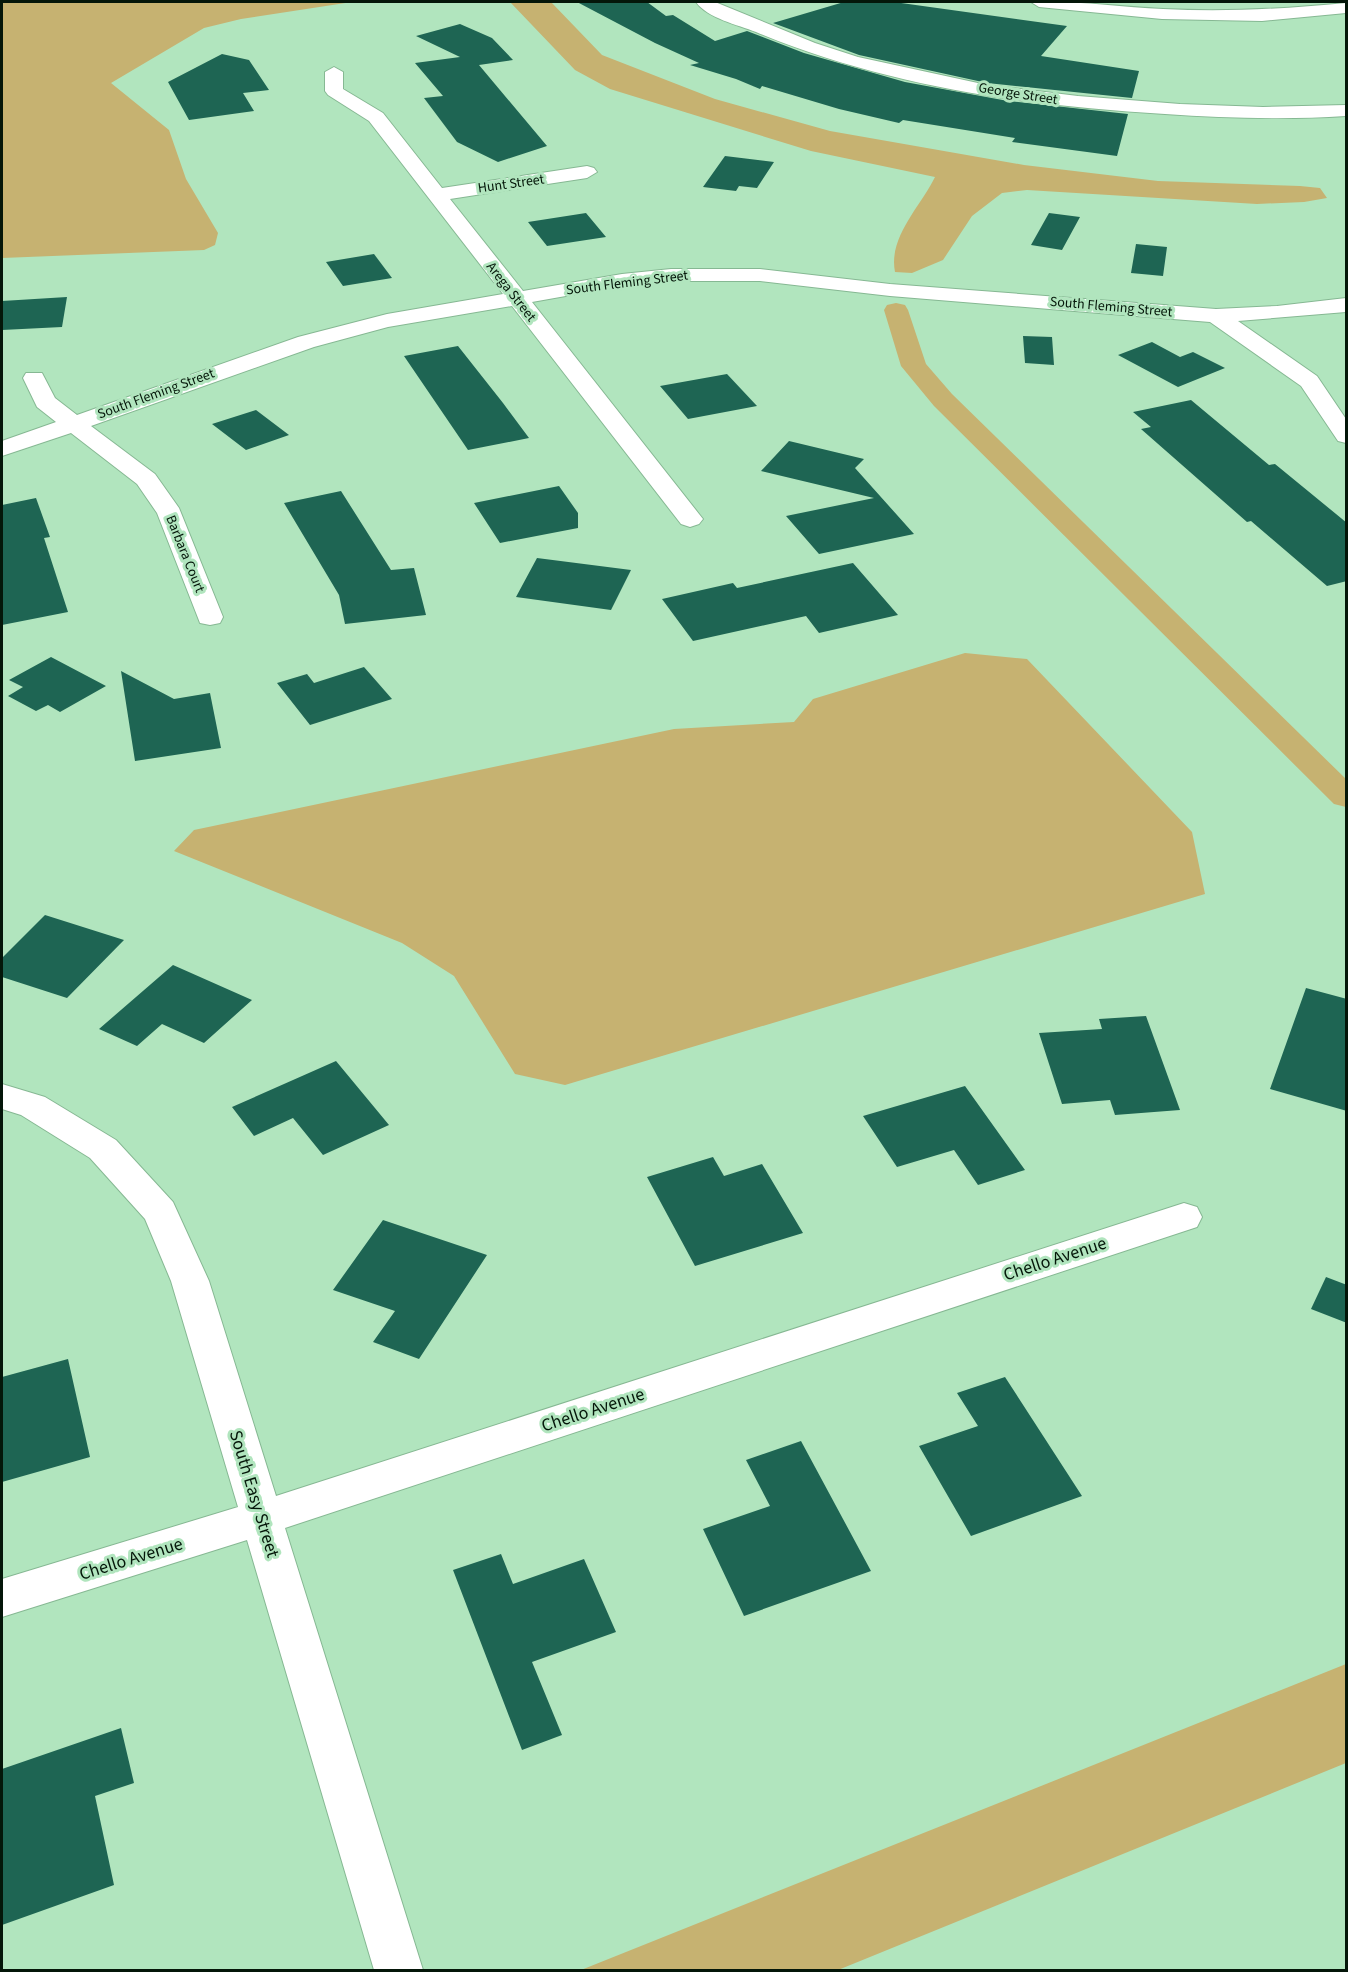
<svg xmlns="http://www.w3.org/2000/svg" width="1348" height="1972" font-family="'Source Sans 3',sans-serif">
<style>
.water{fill:#c6b271}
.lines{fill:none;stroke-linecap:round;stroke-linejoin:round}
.canal{fill:#c6b271;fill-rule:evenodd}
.building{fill:#1e6553}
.minor-casing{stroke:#86b893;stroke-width:2}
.minor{fill:#fff;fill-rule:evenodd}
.labels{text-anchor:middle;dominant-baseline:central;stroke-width:6;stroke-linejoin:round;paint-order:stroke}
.far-street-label{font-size:14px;fill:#041609;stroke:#b1e5be}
.near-street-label{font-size:18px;fill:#041609;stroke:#b1e5be}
</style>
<rect width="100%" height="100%" fill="#b1e5be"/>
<path class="water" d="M2 2H352L241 19 204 28 111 83 169 130 186 179 218 233 215 245 204 250 2 258Z
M510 2H551L602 55 715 99 830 131 1024 165 1158 181 1300 186 1320 188 1327 198 1304 202 1257 204 1027 190 1002 193 972 216 943 260 912 273 895 272C888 237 921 206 935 177L811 151 610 89 575 70Z
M965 653 1027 659 1192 832 1205 894 565 1085 515 1074 454 976 402 943 174 851 194 830 674 729 794 722 813 699Z
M1346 1664V1763L838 1970H581Z"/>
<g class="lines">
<path class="canal" d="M896 303 905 305 908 310 926 364 952 394 1346 779V807L1334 804 934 406 901 366 884 310 887 305Z"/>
</g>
<path class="building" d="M577 2H647L666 16 673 15 715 41 747 31 804 53 905 82 1008 101 1128 114 1117 156 1012 142 1015 138 903 120 899 123 839 109 762 86 760 89 736 79 690 65 699 63 655 43Z
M844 2H894L1067 26 1041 56 1139 71 1132 98 987 83 859 55 773 23Z
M460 24 492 38 513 60 479 65 547 146 498 162 457 142 424 98 443 96 415 63 460 57 416 36Z
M222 54 249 60 269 90 243 93 254 111 189 120 168 82Z
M725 156 774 162 757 188 739 186 736 191 703 187Z
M586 213 606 237 547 246 528 222Z
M1049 213 1080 217 1062 250 1031 245Z
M1136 244 1167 247 1163 276 1131 273Z
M374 254 392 278 343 286 326 262Z
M67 297 62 327 2 330V301Z
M1023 336 1052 337 1054 365 1025 363Z
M1152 342 1180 357 1193 352 1225 368 1178 387 1118 355Z
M458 346 503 403 529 438 468 450 404 356Z
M727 374 757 406 688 419 660 386Z
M1191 400 1269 465 1275 464 1347 523V581L1327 586 1251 521 1247 522 1141 429 1151 427 1133 412Z
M256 410 289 435 246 450 212 424Z
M789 441 864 459 855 468 914 534 819 554 786 516 874 498 761 471Z
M559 486 578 513V528L500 543 474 503Z
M341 491 391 570 414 568 426 615 345 624 339 595 284 503Z
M36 498 50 537 44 538 68 612 2 625V505Z
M537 558 631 570 611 610 516 597Z
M853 563 898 615 819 633 806 616 693 641 662 599 733 583 737 588Z
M51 657 106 686 60 712 48 705 36 711 8 696 23 687 9 680Z
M364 667 392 699 310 725 277 683 307 674 314 683Z
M121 671 174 699 210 693 221 748 135 761Z
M45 915 124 940 67 998 2 977V958Z
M173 965 252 1000 204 1043 162 1024 137 1046 99 1029Z
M1306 988 1347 999V1111L1270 1089Z
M1146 1016 1180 1110 1115 1115 1110 1100 1062 1104 1039 1033 1102 1029 1099 1019Z
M336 1061 389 1125 323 1155 293 1118 254 1136 232 1107Z
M965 1086 1025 1170 978 1185 954 1150 897 1167 863 1116Z
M713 1157 724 1176 762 1164 803 1233 695 1266 647 1177Z
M383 1220 487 1255 419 1359 373 1342 395 1311 333 1290Z
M1326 1277 1347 1285V1323L1311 1309Z
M68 1359 90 1457 2 1482V1377Z
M1005 1377 1082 1496 971 1536 919 1446 978 1426 957 1393Z
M801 1441 871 1571 744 1616 703 1529 770 1506 746 1460Z
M501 1554 513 1584 584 1559 616 1632 532 1662 562 1735 522 1750 453 1570Z
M121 1728 134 1783 95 1796 114 1885 2 1925V1769Z"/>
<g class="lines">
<defs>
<path id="minor" d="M696 2H715L815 43 858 57 987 85 1078 96 1180 104 1263 107 1346 105V116C1286 120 1225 118 1165 114 1025 106 886 86 756 32 738 25 707 18 696 2Z
M1031 2C1074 0 1119 7 1163 9 1225 12 1285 9 1346 3V13L1262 21 1162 19 1039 7Z
M334 67 343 72V89L383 113 442 188 587 166 594 168 597 172 587 178 450 199 523 291 622 274 671 269H760L890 284 1216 309 1277 306 1346 298V312L1238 321 1317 376 1346 419V443L1338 441 1301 386 1210 322 890 296 760 281H671L622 286 532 302 699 514 703 519 699 524 690 527 681 524 512 306 388 327 314 347 91 426 155 474 179 508 223 617 220 623 210 625 200 623 157 513 137 484 71 433 2 456V441L56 422 37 407 23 378 26 373H42L55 398 77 415 298 337 387 314 503 294 369 121 328 95 325 91V72Z
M2 1084 45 1097 116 1140 173 1202 209 1281 276 1496 1184 1203 1197 1207 1202 1217 1197 1227 285 1528 423 1970H374L247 1540 2 1617V1579L238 1507 171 1281 145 1219 90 1158 21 1115 2 1109Z"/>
</defs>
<use href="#minor" class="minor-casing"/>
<use href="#minor" class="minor"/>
</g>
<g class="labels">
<g class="far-street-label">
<text transform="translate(1018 94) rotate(9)">George Street</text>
<text transform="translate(511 184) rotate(-8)">Hunt Street</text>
<text transform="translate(627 283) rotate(-7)">South Fleming Street</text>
<text transform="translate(511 292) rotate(52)">Arega Street</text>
<text transform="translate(1111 307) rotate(5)">South Fleming Street</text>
<text transform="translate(156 394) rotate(-20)">South Fleming Street</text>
<text transform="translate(185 554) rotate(68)">Barbara Court</text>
</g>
<g class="near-street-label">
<text transform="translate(1055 1259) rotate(-18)">Chello Avenue</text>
<text transform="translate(593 1410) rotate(-18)">Chello Avenue</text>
<text transform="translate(254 1494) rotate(73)">South Easy Street</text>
<text transform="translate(131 1559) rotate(-17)">Chello Avenue</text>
</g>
</g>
<rect width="1348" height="1972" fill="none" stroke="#041609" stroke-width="6"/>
</svg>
